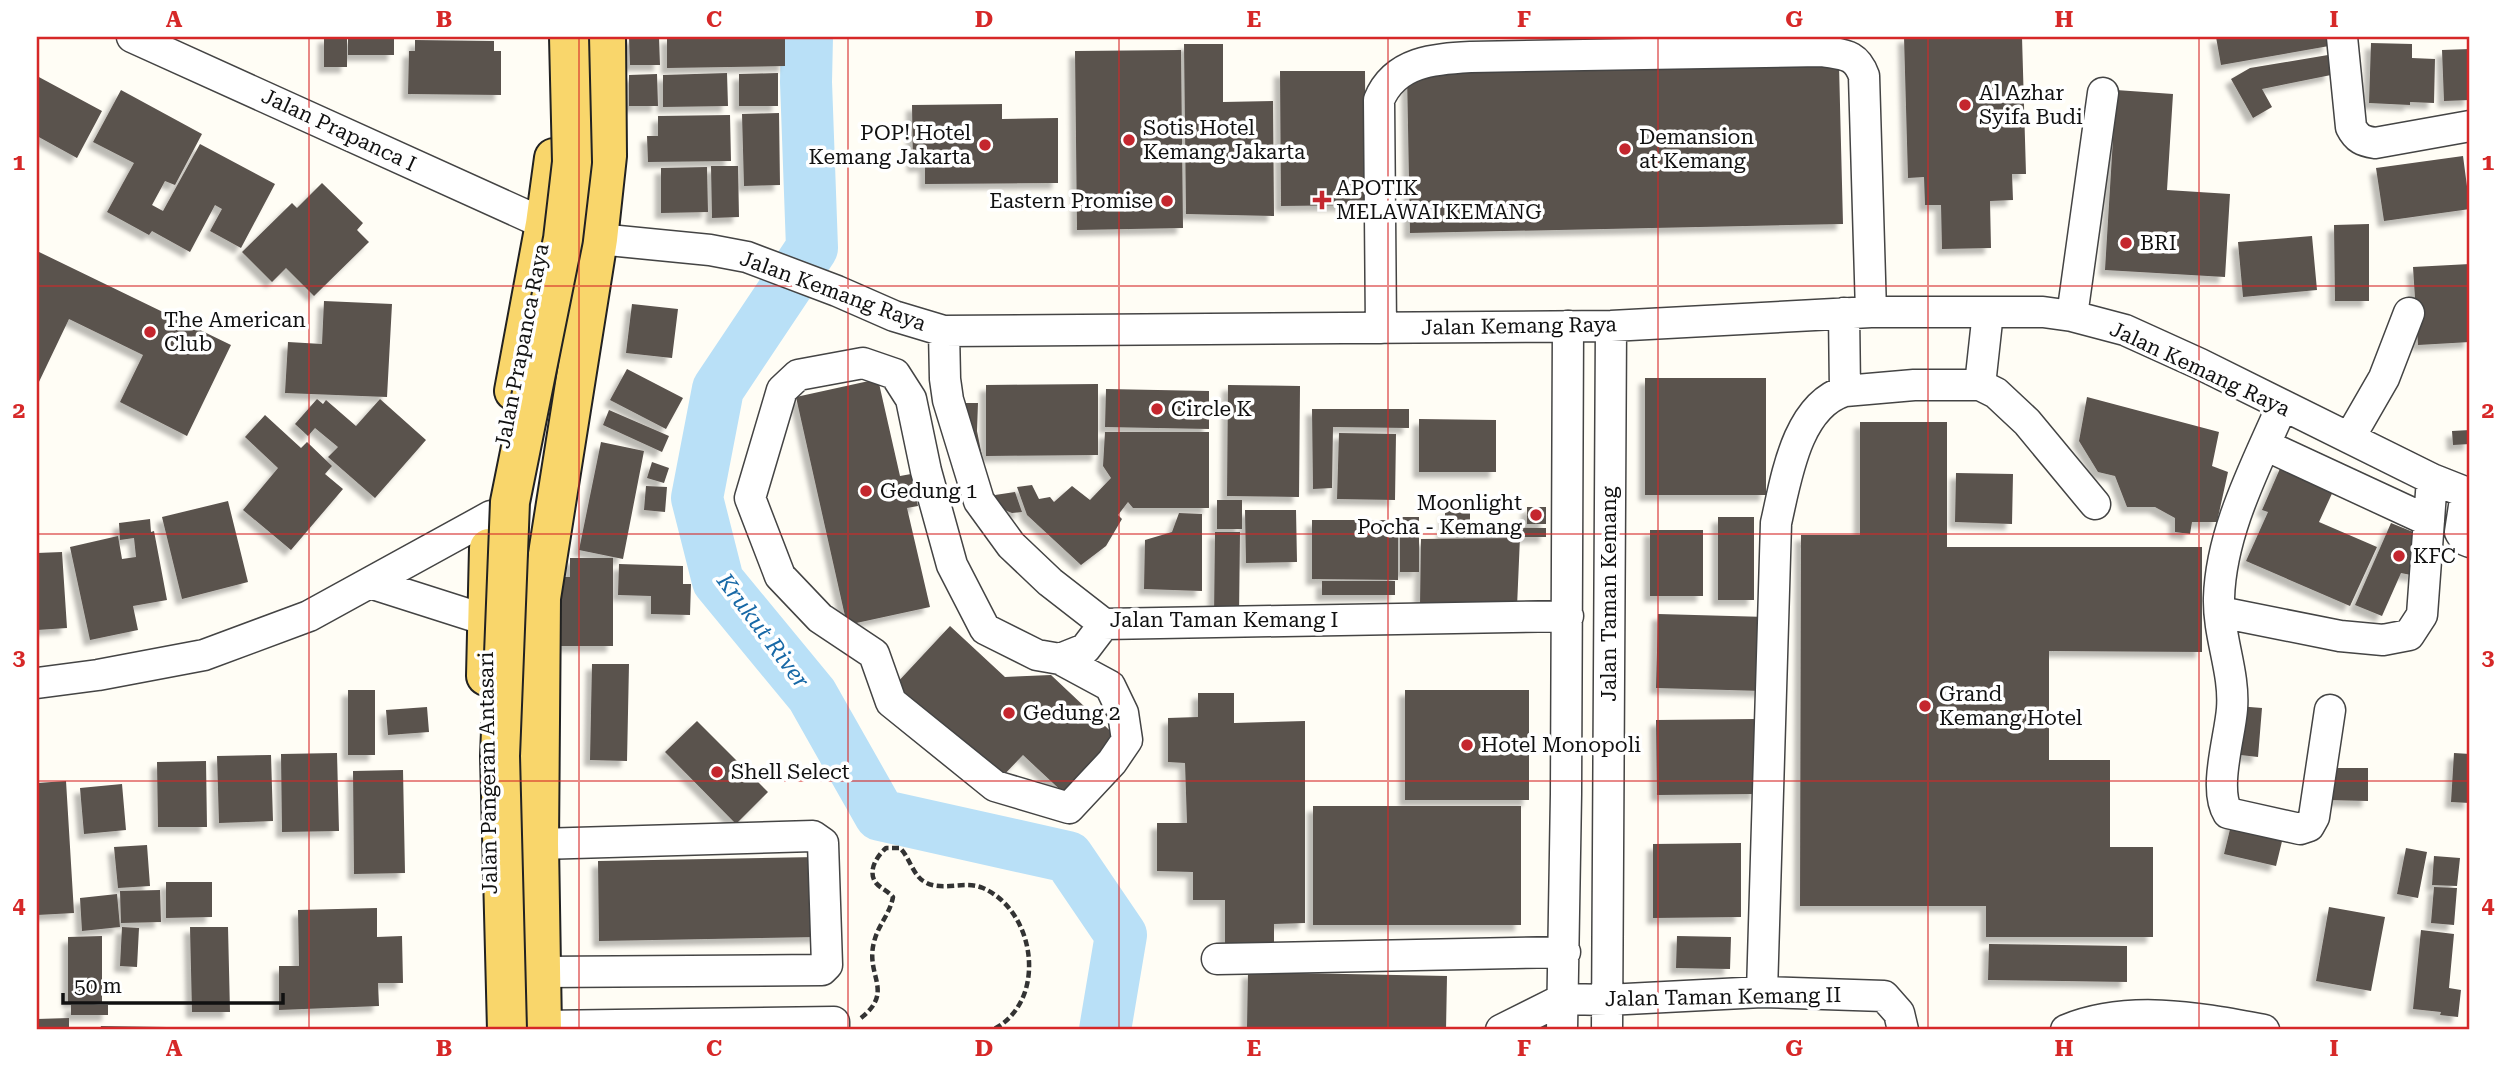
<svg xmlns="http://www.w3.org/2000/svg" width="2507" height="1067" font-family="'Roboto Serif',serif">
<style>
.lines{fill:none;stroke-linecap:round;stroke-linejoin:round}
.river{stroke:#b9e0f7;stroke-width:52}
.building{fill:#5a524d;filter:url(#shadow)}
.minor-casing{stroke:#444;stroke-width:33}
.major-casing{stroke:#222;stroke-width:42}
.path{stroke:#333;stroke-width:4.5;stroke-dasharray:7 3.5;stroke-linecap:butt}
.minor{stroke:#fff;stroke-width:30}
.major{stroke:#f9d66b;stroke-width:38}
.major-bridge-casing{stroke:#222;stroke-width:42;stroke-linecap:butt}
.major-bridge{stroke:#f9d66b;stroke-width:38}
.grid{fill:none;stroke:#d62828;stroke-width:2;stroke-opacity:0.55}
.poi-dot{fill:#c4262e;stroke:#fff;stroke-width:2.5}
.labels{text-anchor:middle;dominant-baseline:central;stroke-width:7;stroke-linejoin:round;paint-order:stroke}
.poi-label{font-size:21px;fill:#111;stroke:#fff;text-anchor:start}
.street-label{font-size:21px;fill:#111;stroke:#fff}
.water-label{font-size:23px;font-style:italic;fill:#1768a6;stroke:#fff}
.neatline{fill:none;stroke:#d62828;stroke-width:2.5}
.grid-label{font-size:23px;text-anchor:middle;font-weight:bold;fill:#d62828}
</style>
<defs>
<filter id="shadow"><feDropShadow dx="-6" dy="6" stdDeviation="2" flood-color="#0004"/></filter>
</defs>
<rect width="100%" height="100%" fill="#fffdf5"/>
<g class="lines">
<path class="river" d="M807 37 806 82 812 248 718 389 697 498 718 581 812 695 880 815 1068 857 1121 935 1105 1030"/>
</g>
<path class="building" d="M324 37H347V67H324Z
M348 37H394V55H348Z
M629 37H659L660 65H630Z
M667 37 785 38V66L667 68Z
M1904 37H2022L2026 174H2012L2013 200 1990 201 1991 248 1942 249 1941 205H1925L1924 177 1908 178Z
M2216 37H2328L2329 46 2221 65Z
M415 40 494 41V51H501V95L408 94 409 51H415Z
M2371 43 2412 44V58L2435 59 2434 103 2410 102V105L2369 103Z
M1184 44H1223V102L1273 101 1274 216 1186 214Z
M2470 49V100L2444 101 2442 50Z
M1181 50 1183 228 1077 230 1075 51Z
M2328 55 2331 75 2262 89 2272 107 2253 118 2231 79 2250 68Z
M1839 65 1843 224 1410 233 1407 73Z
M1280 71H1365L1366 205 1281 206Z
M727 73 728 106 663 107V75Z
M778 73V106H739V74Z
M657 74 658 106H629V75Z
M37 76 102 111 77 158 37 136Z
M121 90 202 134 175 185 165 181 152 205 163 211 200 144 275 184 241 248 210 231 222 209 215 205 190 252 152 231 149 235 107 212 134 163 93 142Z
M2116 90 2173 94 2167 190 2230 194 2225 277 2105 270Z
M1002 104V119L1058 118V183L925 184V166H913L912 105Z
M779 113 780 185 744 186 742 114Z
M730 115 731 161 648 162 647 136H658V116Z
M2463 156 2470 209 2384 221 2376 168Z
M711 166H738L739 217 712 218Z
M707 167 708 212 661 213V168Z
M322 183 363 223 357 230 369 242 314 296 286 268 272 282 242 252 292 203 297 208Z
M2369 224V301H2335L2334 225Z
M2312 236 2317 290 2243 297 2238 242Z
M37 251 231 345 187 436 120 402 143 355 69 319 37 386Z
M2470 264V342L2418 345 2413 267Z
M324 301 392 304 387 397 285 393 288 342 322 344Z
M632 304 678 309 672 358 626 353Z
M627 369 683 398 666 429 610 400Z
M1645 378H1766V495H1645Z
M878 379 900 476 911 474 918 506 907 508 930 607 847 625 796 397Z
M1098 384V455L986 456V385Z
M1228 385 1300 386 1299 497 1227 496Z
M1106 389 1209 391V429L1105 427Z
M2087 397 2219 432 2212 466 2228 472 2217 522H2192L2190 534 2175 532V518L2155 507H2127L2115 476 2098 472 2079 441Z
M317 399 323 404 326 400 356 426 380 399 426 440 375 498 328 457 338 447 315 428 308 436 295 424Z
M964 403H978L977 431 987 481 967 432Z
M1312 409H1409V428L1333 427 1332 488 1313 489Z
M609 410 669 436 662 452 603 425Z
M265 415 301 448 307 442 332 466 325 474 343 489 291 550 243 510 278 468 245 437Z
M1419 419 1496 420V472H1419Z
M1860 422H1947V547H2202V652L2049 651V760H2110V847H2153V937H1986V906H1800L1801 535H1860Z
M2470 430V444L2453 445 2452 431Z
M1105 432H1209V508H1133L1128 502 1118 515 1122 519 1106 546 1081 565 1027 515 1017 487 1032 485 1039 499 1050 497 1054 502 1072 486 1090 500 1111 478 1103 466Z
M1339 433 1396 434 1395 500 1337 499Z
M601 442 644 451 623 559 579 550Z
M652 462 669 468 664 483 647 478Z
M2282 464 2335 487 2319 522 2377 547 2350 606 2246 561 2268 512 2262 510Z
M1956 473 2013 474 2012 524 1955 522Z
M646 486 667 487 665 512 644 510Z
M1015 492 1022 512 1012 513 997 507 995 495Z
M1217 500H1242V529H1217Z
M228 501 248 582 182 599 162 517Z
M1527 507H1546V524H1527Z
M1245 510H1296L1297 562 1246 563Z
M1445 511H1470V525H1445Z
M1179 513 1202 514V591L1144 589 1145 540 1172 532Z
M1400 517H1419V572H1400Z
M1718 517H1754V600H1718Z
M150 519 151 532 154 531 167 600 133 606 138 630 90 640 70 547 118 536 122 559 136 557 134 538 120 540 119 523Z
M1312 520H1398V580L1312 579Z
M2391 523 2418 534 2416 576 2401 573 2382 616 2355 605Z
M1443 527 1546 528V537H1520L1517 607 1420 605 1421 539 1516 538 1443 536Z
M1650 530H1703V596H1650Z
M1215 532H1240L1239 616H1214Z
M62 552 67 628 37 630V553Z
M570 558H613V646H560V577H570Z
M619 564 683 566V584H691L690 615 651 614V596L618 595Z
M1322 581H1395V595H1322Z
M1658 614 1767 617 1764 691 1656 688Z
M950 626 1005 677 1051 675 1122 742 1069 798 1023 755 998 781 895 685Z
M592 664H629L627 761 590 760Z
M348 690H375V755H348Z
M1405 690H1529V800H1405Z
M1198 693H1234V723L1305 721V923L1274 924V956L1225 955V900H1193V872L1157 871V823H1187L1185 763 1168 762V718L1198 717Z
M2237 706 2262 708 2258 757 2232 754Z
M427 707 429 732 388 735 386 710Z
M1756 719 1757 794 1657 795 1656 720Z
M697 721 768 792 736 824 665 752Z
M337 753 339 831 282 832 281 754Z
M2454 753 2470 754V803L2451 802Z
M271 755 273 821 219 823 217 756Z
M206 761 207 827H158L157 762Z
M2329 768H2368V801L2328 800Z
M403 770 405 873 354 874 353 771Z
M66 781 74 913 37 915V783Z
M122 784 126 830 84 834 80 788Z
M1313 806H1521V925H1313Z
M2233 817 2285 829 2276 866 2224 854Z
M1741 843V917L1653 918V844Z
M147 845 150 886 118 888 114 847Z
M2406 848 2427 852 2418 898 2397 894Z
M2434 856 2460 858 2457 886 2432 885Z
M817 857 818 937 599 941 598 861Z
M166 882H212V917L166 918Z
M2434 887 2457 888 2454 925 2431 923Z
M160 890 161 922 121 923 120 891Z
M117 894 120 927 82 931 80 898Z
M2329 907 2385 917 2371 991 2316 981Z
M377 908V937L402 936 403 983H378L379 1006 279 1010V966H299L298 910Z
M122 927 139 928 137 967 120 966Z
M190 927H228L230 1012H192Z
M2421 930 2454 934 2449 988 2461 990 2458 1017 2440 1015 2441 1012 2413 1009Z
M102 936V1002H68V937Z
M1677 936 1731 937 1730 969 1676 968Z
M1989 944 2127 946V982L1988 980Z
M1248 972 1447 976 1446 1030 1247 1027Z
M71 1005H108V1015H71Z
M69 1018V1030H37V1019Z
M101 1026 167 1027V1030H100Z"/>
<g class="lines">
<defs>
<path id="minor" d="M132 37 545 224 598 239 710 250 747 257 837 291 894 316 944 331 1611 326 1871 312H2043L2072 316 2125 330 2200 364 2432 479 2470 494
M2342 37 2351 127C2357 139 2363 141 2375 143L2470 126
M1844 313 1845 391
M2072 316 2103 93
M1381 328 1379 100C1395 61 1435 59 1471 57L1822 51C1843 55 1856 53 1864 76L1871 312
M944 331 945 379 948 400 979 501 1011 545 1050 582 1104 624 1568 616
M1980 385 1988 312
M2282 406C2256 466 2221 531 2219 598 2218 636 2235 672 2232 709 2230 737 2213 789 2228 813L2300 829 2309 826 2314 817 2330 710
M2350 437 2384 378 2409 313
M2265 445 2429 521
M2466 493 2460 532 2465 540 2470 542
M370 583 486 620
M2220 612 2340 636 2383 640 2409 635 2422 615 2432 479
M1060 659 1110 686 1123 713 1127 740 1112 762 1069 808 995 786 891 702 874 654 820 618 780 576 750 498 782 390 798 375 863 363 895 374 911 399 926 471 952 565 985 629 1037 655 1060 659 1085 649 1104 624
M37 683 98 675 204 655 309 616 491 516
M539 844 813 836 823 843 827 965 822 970 542 972
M1217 959 1565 952
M1762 992 1776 523C1786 480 1796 406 1845 391L1914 385H1980L1996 393 2027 422 2095 504
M542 1026 834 1022V1030
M1501 1030 1563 999 1607 1000 1762 992 1884 996 1899 1013 1903 1030
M1562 1030 1566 794 1568 326
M1607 1030 1611 326
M2066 1030C2129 1004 2199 1018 2264 1030"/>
<path id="major" d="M514 391 545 224 554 158
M486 676 489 548
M542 1030 539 844 541 598 598 239 607 156 606 37"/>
</defs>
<use href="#minor" class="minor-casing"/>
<use href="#major" class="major-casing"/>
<path class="path" d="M861 1018C895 991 865 976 874 942 878 925 890 914 893 897 888 891 880 888 876 883 867 871 877 856 886 848H900C910 858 913 876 925 882 942 892 964 880 983 888 1037 912 1048 1003 992 1030"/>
<use href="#minor" class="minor"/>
<use href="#major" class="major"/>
<defs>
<path id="major-bridge" d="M507 1030 500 756 510 502 563 239 572 162 569 37"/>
</defs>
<use href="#major-bridge" class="major-bridge-casing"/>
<use href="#major-bridge" class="major-bridge"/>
</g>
<path class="grid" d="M309 37V1030M579 37V1030M848 37V1030M1119 37V1030M1388 37V1030M1658 37V1030M1928 37V1030M2199 37V1030M37 286H2470M37 534H2470M37 781H2470"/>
<g class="poi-dot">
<circle cx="1965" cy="105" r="7"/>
<circle cx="1129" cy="140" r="7"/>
<circle cx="985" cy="145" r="7"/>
<circle cx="1625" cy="149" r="7"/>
<path d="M1318.5 189.5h7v7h7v7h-7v7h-7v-7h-7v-7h7z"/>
<circle cx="1167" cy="201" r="7"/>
<circle cx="2126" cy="243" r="7"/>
<circle cx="150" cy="332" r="7"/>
<circle cx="1157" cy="409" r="7"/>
<circle cx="866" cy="491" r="7"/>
<circle cx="1536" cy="515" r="7"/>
<circle cx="2399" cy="556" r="7"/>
<circle cx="1925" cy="706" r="7"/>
<circle cx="1009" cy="713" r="7"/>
<circle cx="1467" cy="745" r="7"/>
<circle cx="717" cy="772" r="7"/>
</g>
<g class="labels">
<g class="poi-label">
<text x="1979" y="93">Al Azhar<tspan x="1979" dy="24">Syifa Budi</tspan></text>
<text x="1143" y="128">Sotis Hotel<tspan x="1143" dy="24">Kemang Jakarta</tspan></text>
<text x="971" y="133" text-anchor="end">POP! Hotel<tspan x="971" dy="24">Kemang Jakarta</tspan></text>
<text x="1639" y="137">Demansion<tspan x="1639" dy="24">at Kemang</tspan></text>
<text x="1336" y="188">APOTIK<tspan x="1336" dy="24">MELAWAI KEMANG</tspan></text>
<text x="1153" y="201" text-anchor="end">Eastern Promise</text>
<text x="2140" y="243">BRI</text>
<text x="164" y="320">The American<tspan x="164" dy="24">Club</tspan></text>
<text x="1171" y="409">Circle K</text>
<text x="880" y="491">Gedung 1</text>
<text x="1522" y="503" text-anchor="end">Moonlight<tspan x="1522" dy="24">Pocha - Kemang</tspan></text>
<text x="2413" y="556">KFC</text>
<text x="1939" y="694">Grand<tspan x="1939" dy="24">Kemang Hotel</tspan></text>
<text x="1023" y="713">Gedung 2</text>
<text x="1481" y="745">Hotel Monopoli</text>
<text x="731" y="772">Shell Select</text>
</g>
<g class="street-label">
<text transform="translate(339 130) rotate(25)">Jalan Prapanca I</text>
<text transform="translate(833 291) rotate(20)">Jalan Kemang Raya</text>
<text transform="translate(1519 326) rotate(-1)">Jalan Kemang Raya</text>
<text transform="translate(522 346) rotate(-79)">Jalan Prapanca Raya</text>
<text transform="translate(2200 369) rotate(25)">Jalan Kemang Raya</text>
<text transform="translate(1609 594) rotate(-90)">Jalan Taman Kemang</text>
<text x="1224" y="620">Jalan Taman Kemang I</text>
<text transform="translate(488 773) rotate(-91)">Jalan Pangeran Antasari</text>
<text transform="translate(1723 997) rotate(-1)">Jalan Taman Kemang II</text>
</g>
<g class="water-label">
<text transform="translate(763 631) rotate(53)">Krukut River</text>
</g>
</g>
<rect width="2507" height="1067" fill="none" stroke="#ffffff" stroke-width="77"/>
<path d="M63 993v10h220v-10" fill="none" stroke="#111111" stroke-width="3.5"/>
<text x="74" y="993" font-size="21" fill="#111111" stroke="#ffffff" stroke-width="5" paint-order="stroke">50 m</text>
<rect x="38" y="38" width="2430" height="990" class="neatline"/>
<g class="grid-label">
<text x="174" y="27">A</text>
<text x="444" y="27">B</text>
<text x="714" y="27">C</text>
<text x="984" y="27">D</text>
<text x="1254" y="27">E</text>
<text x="1524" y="27">F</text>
<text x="1794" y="27">G</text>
<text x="2064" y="27">H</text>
<text x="2334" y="27">I</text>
<text x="19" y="170">1</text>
<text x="2488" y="170">1</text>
<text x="19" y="418">2</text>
<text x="2488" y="418">2</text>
<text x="19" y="665">3</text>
<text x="2488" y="665">3</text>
<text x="19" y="913">4</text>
<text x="2488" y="913">4</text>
<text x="174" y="1056">A</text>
<text x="444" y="1056">B</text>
<text x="714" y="1056">C</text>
<text x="984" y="1056">D</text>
<text x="1254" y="1056">E</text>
<text x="1524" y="1056">F</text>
<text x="1794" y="1056">G</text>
<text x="2064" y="1056">H</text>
<text x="2334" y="1056">I</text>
</g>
</svg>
